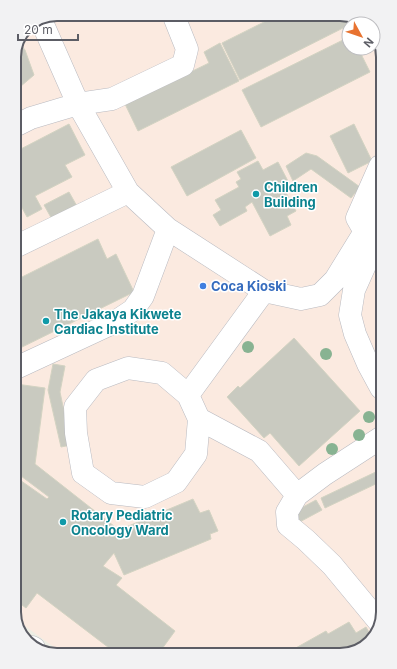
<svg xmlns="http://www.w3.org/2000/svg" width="397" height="669" font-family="Inter,sans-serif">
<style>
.medical{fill:#fbeae0}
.building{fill:#c9cac0;stroke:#d3d3c2}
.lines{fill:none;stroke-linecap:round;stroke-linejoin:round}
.minor-casing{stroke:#b9bac0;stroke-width:23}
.minor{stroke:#fff;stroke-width:22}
.tree{fill:#88b392}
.culture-dot{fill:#0f9aa8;stroke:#fff;stroke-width:1.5}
.shop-dot{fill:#3f7fe0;stroke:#fff;stroke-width:1.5}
.labels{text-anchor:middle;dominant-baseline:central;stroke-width:3;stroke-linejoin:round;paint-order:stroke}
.culture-label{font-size:13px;font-weight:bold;fill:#0d838f;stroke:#fff;text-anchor:start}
.shop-label{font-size:13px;font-weight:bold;fill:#366cbe;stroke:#fff;text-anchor:start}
.rim{fill:none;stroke:#5c5d65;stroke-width:2}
</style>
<rect width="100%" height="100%" fill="#eeeee4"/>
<path class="medical" d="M57 14H344L364 21 367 24H349V48H373V31L379 38 383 613 376 636 359 651 65 655 18 621 14 54 27 26Z"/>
<path class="building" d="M280 14H344L349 25 240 80 222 43Z
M349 37V48H358L370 72 261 127 242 90Z
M19 42 25 50 34 75 14 92V54Z
M220 43 239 81 138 131 125 104 209 63 204 52Z
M69 124 85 155 65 165 72 177 35 196 42 209 27 217 20 204 15 206V152Z
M354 124 372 161 348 173 330 136Z
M241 130 256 158 187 196 171 167Z
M306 153 317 156 360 187 351 198 311 169 293 181 286 166Z
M258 161 263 170 278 162 290 185 284 189 296 211 287 216 291 225 270 236 252 202 245 207 247 211 220 226 213 215 221 210 215 200 239 187 236 182 241 179 237 172Z
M69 192 78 208 53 221 44 205Z
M98 239 107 259 116 254 134 292 16 350V280Z
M294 338 360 411 299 466 270 433 264 438 227 397 238 386 240 388Z
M53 364 65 366 60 392 71 445 61 447 48 390Z
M16 384 45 388 35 464 119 530 193 499 200 513 209 510 218 531 210 534 211 539 124 575 114 553 103 566 122 578 116 585 175 631 159 653 117 654 37 593 26 608 18 602 17 478 47 499 49 497 17 473Z
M382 469V481L325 508 321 498Z
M316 500 322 510 294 525 288 515Z
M349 622 356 633 366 627 373 639 354 651 295 652 294 649 326 631 328 634Z"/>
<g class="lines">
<defs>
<path id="minor" d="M41 20 78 104 128 192 168 229 264 291 301 299 320 295 335 280 380 207
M15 126 31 118 78 104 112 99 183 65 187 49 173 14
M380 166 357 218 365 232 371 239V252L354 290 350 315 355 334 368 364 381 388
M15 247 128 192
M16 368 115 322 133 310 143 296 168 229
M188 395 264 291
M199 419 196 454 176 482 145 497 111 493 83 473 76 433 75 407 96 380 128 368 162 373 188 395 199 419 259 451 297 495
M380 623 332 565 306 540 288 525 287 512 297 495 325 474 382 437
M32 647 34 648"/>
</defs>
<use href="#minor" class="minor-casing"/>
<use href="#minor" class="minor"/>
</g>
<g class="tree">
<circle cx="248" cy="347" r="6"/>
<circle cx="326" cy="354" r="6"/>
<circle cx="369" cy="417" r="6"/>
<circle cx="359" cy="435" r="6"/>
<circle cx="332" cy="449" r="6"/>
</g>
<g class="culture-dot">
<circle cx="256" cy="194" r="4"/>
<circle cx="46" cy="321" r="4"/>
<circle cx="63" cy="522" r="4"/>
</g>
<circle class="shop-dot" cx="203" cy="286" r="4"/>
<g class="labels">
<g class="culture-label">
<text x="264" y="187">Children<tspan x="264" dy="15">Building</tspan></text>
<text x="54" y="314">The Jakaya Kikwete<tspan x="54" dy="15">Cardiac Institute</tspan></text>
<text x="71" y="515">Rotary Pediatric<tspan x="71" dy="15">Oncology Ward</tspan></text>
</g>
<g class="shop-label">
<text x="211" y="286">Coca Kioski</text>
</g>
</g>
<path d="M0 0H397V669H0ZM57 21H340A36 36 0 0 1 376 57V612A36 36 0 0 1 340 648H57A36 36 0 0 1 21 612V57A36 36 0 0 1 57 21Z" fill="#f2f2f3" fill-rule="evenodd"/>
<path class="rim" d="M57 21H340A36 36 0 0 1 376 57V612A36 36 0 0 1 340 648H57A36 36 0 0 1 21 612V57A36 36 0 0 1 57 21Z"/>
<g transform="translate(361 36) rotate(130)"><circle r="19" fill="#ffffff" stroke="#bebec1"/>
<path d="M0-3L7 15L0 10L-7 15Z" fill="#e87330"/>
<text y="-6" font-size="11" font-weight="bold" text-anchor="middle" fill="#5c5d65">N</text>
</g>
<path d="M18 34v6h60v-6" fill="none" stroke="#5c5d65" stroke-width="2"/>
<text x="24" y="34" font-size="12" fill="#5c5d65" stroke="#ffffff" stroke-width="3" paint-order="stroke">20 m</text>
</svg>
